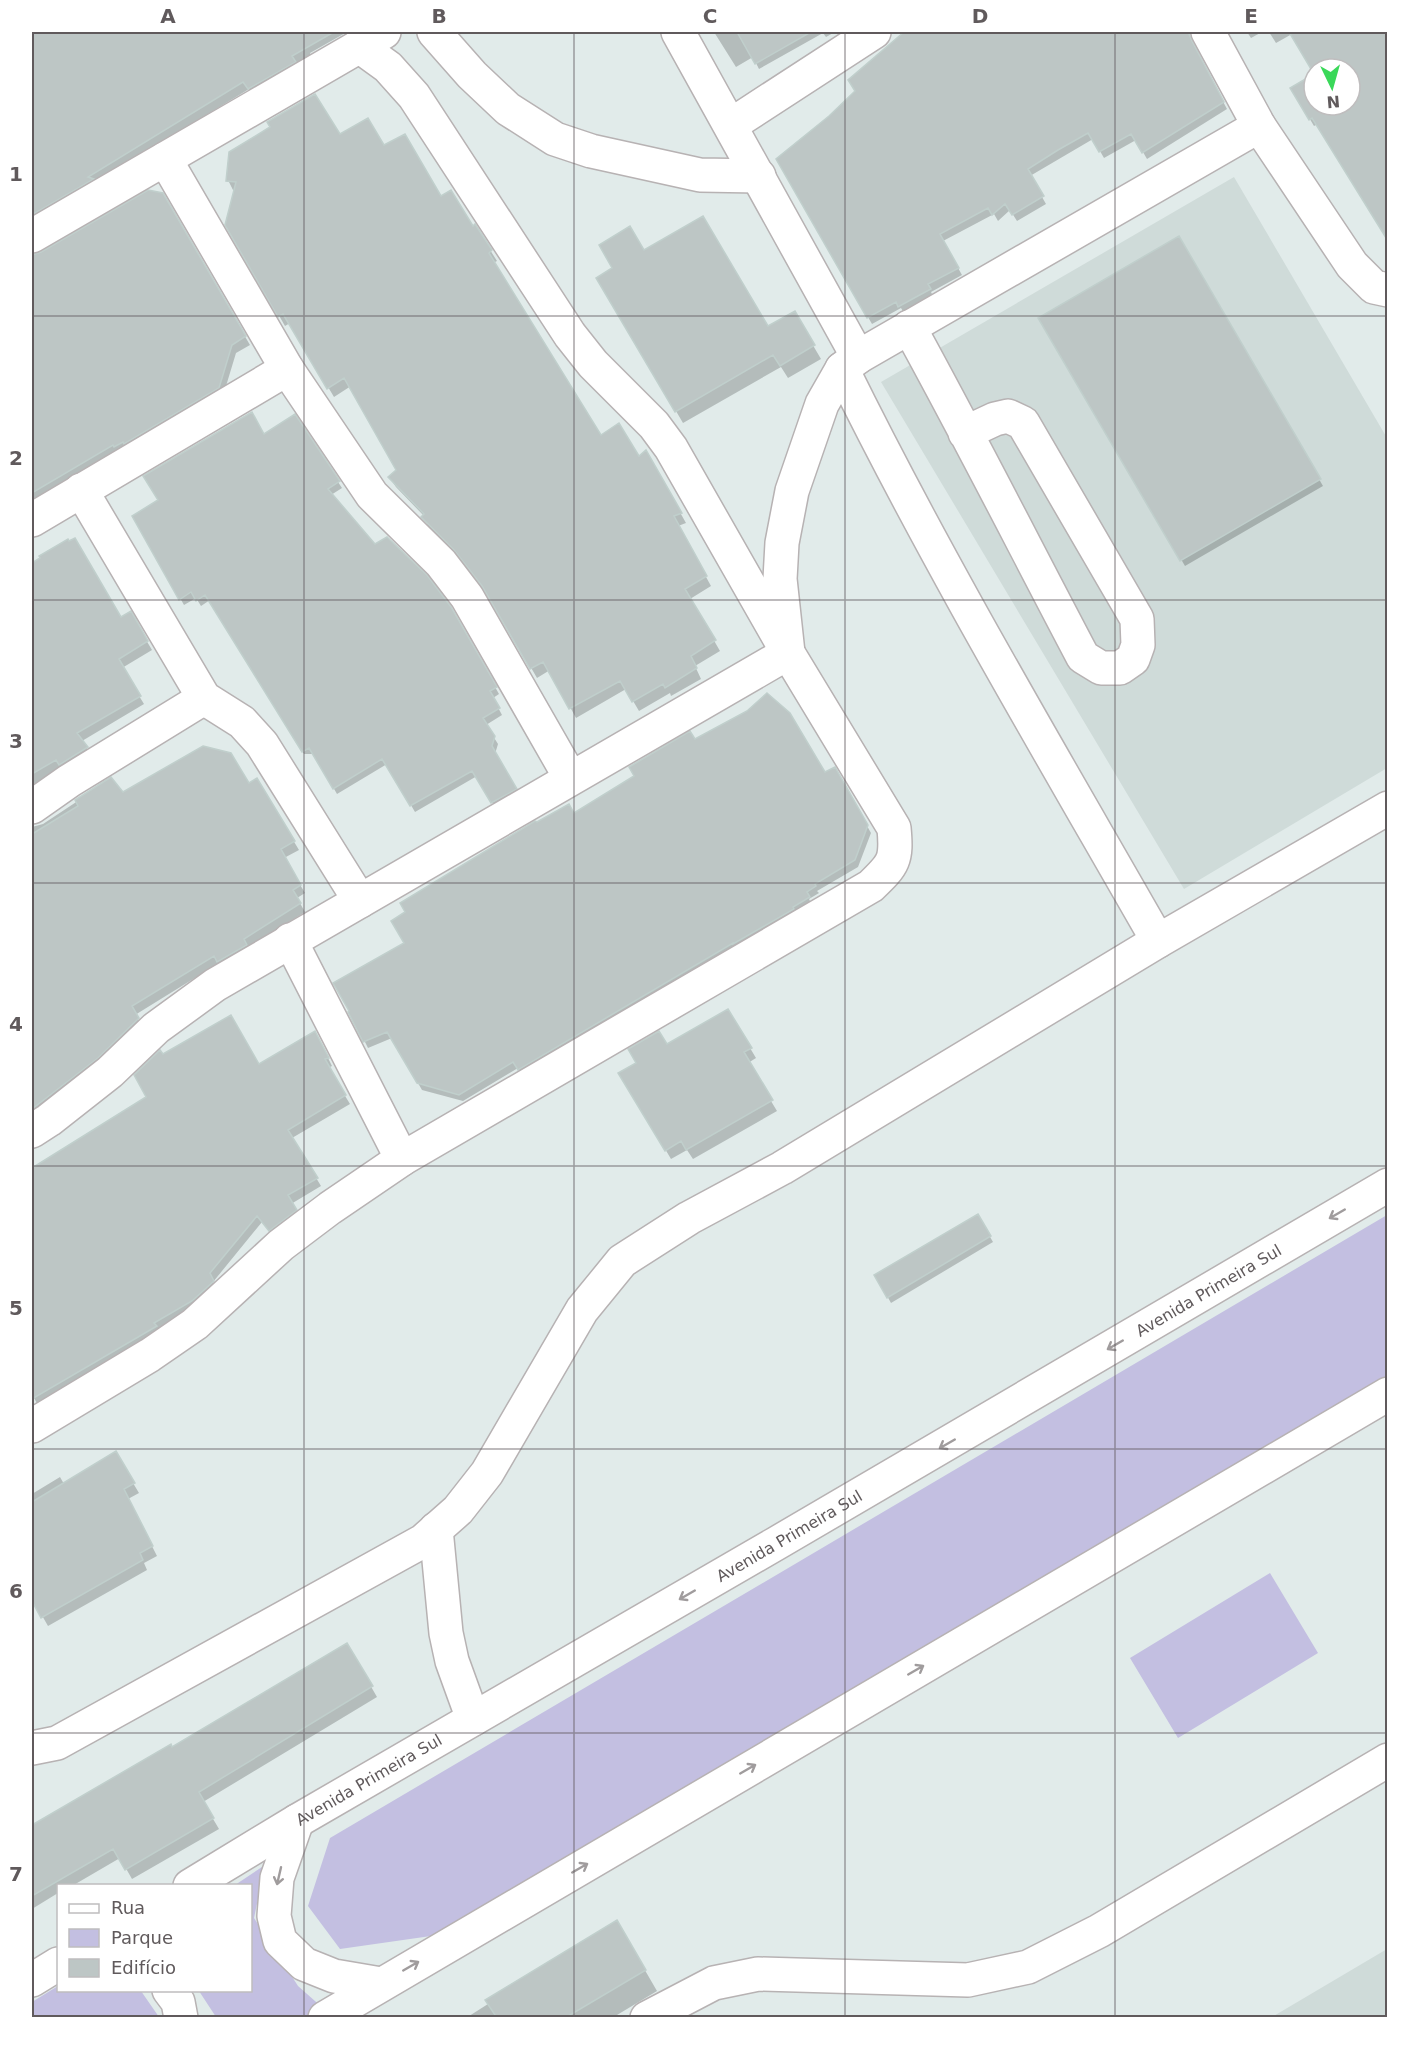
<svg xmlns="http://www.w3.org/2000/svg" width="1419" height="2049" font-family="'DejaVu Sans',sans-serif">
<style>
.education{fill:#cfdbd9}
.green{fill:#c3bfe1}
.shadow{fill:#0003}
.building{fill:#bdc6c5;stroke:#c0cfcc;stroke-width:1.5;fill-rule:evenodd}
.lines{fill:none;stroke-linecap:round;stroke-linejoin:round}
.minor-casing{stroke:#b7b2b3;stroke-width:36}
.minor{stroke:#fff;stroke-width:33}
.oneway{stroke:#a09c9d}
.grid{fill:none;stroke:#605a5c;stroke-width:1.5;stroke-opacity:0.55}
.labels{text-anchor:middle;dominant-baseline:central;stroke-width:4.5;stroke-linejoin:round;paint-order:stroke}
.street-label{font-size:16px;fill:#605a5c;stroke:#fff}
.neatline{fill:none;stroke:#605a5c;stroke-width:2}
.grid-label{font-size:20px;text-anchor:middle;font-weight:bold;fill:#605a5c}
</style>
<rect width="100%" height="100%" fill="#e1ebea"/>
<path class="education" d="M1234 177 1387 438V768L1184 889 881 382Z
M1387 1949V2017H1272Z"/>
<path class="green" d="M1387 1215V1380L431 1936 340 1949 308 1906 330 1838Z
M1270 1573 1318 1653 1178 1738 1130 1658Z
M265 1865 254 1918 298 1986 324 2009 307 2017H216L199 1991 250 1990V1886L235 1885Z
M58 1986V1990L141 1991 159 2017H32V2002Z"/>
<path class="shadow" d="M32 32H347L310 53 311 56 253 97 249 89 95 183 32 225Z
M714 32H835L826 37 823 33 759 69 753 57 736 67Z
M908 32H1186L1227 109 1147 159 1136 140 1104 158 1093 139 1030 176 1046 204 1017 221 1010 210 998 221 994 214 943 241 962 275 931 292 933 296 904 313 901 308 872 324 778 160 830 117 856 91 850 81Z
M1247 32H1262L1251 38Z
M1269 32H1388V238L1318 124 1314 126 1292 89 1314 76V105H1350V69H1314V72L1292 34 1276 43Z
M339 136 384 147 473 228 475 226 497 261 493 263 601 437 639 458 646 452 686 523 678 526 711 586 690 599 720 651 695 666 701 679 671 696 670 693 639 711 626 689 576 718 550 670 537 678 489 595 462 559 428 526 424 516 396 487 390 478 398 471 351 386 334 397 290 323 285 326 227 225 235 190H233L228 180Z
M162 195 250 345 236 353 223 396 32 505V256L41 254Z
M1178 238 1323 486 1185 566 1040 318Z
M644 252 767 328 794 313 821 359 788 378 781 367 683 423 598 278Z
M294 416 342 488 331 495 374 546 450 608 499 694 493 698 502 715 486 725 498 744 495 754 519 795 496 809 477 776 415 812 387 764 337 794 314 754H304L210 600 201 606 196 598 184 605 134 516Z
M42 559 120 619 130 613 152 650 122 668 144 704 82 741 92 756 32 796V565Z
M694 741 824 774 835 769 871 833 858 867 817 891 819 893 809 899 812 905 523 1076 518 1068 463 1101 422 1090 392 1038 368 1048 350 1012 406 943 573 815Z
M111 779 123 794 249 785 257 780 299 850 284 858 305 893 297 898 305 912 247 948 223 969 219 963 135 1015 143 1027 32 1120V827L43 824Z
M728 1011 756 1058 748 1063 777 1111 693 1159 687 1150 671 1159 620 1073Z
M319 1040 332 1066 328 1068 350 1104 292 1138 321 1186 291 1204 300 1218 275 1238 262 1222 213 1282 218 1290 196 1309 38 1405 34 1398 32 1399V1169L148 1098 162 1056 258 1066Z
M978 1216 993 1242 891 1303 876 1276Z
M115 1453 139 1493 128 1499 157 1556 144 1563 147 1570 48 1626 32 1598V1494L60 1477 64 1484Z
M347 1645 377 1697 203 1802 219 1829 132 1879 120 1858 72 1886H58V1893L32 1909V1827L171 1746 172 1749Z
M617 1922 657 1991 612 2018H466Z"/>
<path class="building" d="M32 32H334L292 56 296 62 248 89 243 82 88 177 94 179 32 215Z
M737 32H811L755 64Z
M904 32H1188L1192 41 1224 102 1142 153 1131 134 1099 152 1088 133 1058 150 1028 169 1044 196 1012 215 1005 204 992 215 988 208 940 234 959 268 928 284 931 289 916 297 898 307 896 302 867 318 776 159 829 116 855 91 848 80Z
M1289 32H1388V241L1312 118 1309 120 1290 88 1314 74ZM1314 69H1350V105H1314Z
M315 94 340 134 368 118 384 145 405 134 441 196 451 190 473 226 475 224 492 250 489 253 601 435 619 423 639 456 646 450 682 513 674 516 707 576 685 589 716 640 691 656 697 668 665 688 663 684 632 702 620 681 569 709 543 662 530 669 482 586 454 550 421 517 424 514 388 477 396 470 344 378 327 389 283 314 278 317 225 225 236 182 226 181 229 152 270 127 267 122Z
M148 190 163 193 246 336 232 345 219 388 124 444 123 442 114 447 113 445 32 493V255L41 252Z
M703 216 768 326 795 311 815 345 780 366 773 355 675 412 596 278 612 268 599 245 630 226 644 250Z
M1179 236 1321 479 1180 561 1038 318Z
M252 412 264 434 295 414 340 481 328 489 375 544 387 537 427 575 451 607 497 687 490 691 500 708 483 718 495 736 492 746 517 789 491 803 472 771 410 806 382 759 333 789 309 748 302 752 205 595 196 601 191 592 179 600 132 516 158 500 143 476Z
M75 538 121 617 131 611 148 641 119 659 141 696 77 733 88 747 59 765 56 760 32 774V563L40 558 39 556 68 539 69 541Z
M767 693 790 713 825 772 835 767 868 825 855 860 815 884 816 886 807 892 810 897 793 907 794 909 733 944V943L518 1070 513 1062 459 1095 417 1083 387 1032 363 1042 348 1012 349 1011 333 983 404 943 391 921 405 912 400 903 535 821 537 822 569 804 574 813 634 776 629 767 690 731 695 739 747 711Z
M203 746 231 753 249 783 257 778 295 841 281 849 301 885 293 890 301 903 244 939 247 945 217 962 214 956 132 1006 139 1018 98 1058 32 1109V834L78 806 75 800 111 777 123 792Z
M728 1009 752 1048 744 1052 773 1100 686 1150 681 1141 665 1151 618 1073 636 1063 628 1049 659 1031 667 1044Z
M231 1015 259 1064 315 1031 329 1058 325 1059 346 1095 288 1130 318 1178 288 1195 297 1210 269 1231 257 1216 210 1273 214 1281 192 1301 154 1323 157 1326 32 1399V1168L146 1097 134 1075 160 1050 163 1054Z
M978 1214 991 1236 887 1298 874 1275Z
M116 1451 135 1483 124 1489 153 1546 140 1553 143 1560 41 1618 32 1601V1502Z
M347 1643 373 1686 199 1792 214 1818 125 1870 113 1849 32 1896V1825L171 1744 172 1747Z
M617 1920 646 1970 565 2018H497L485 2000Z"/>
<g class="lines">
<defs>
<g id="minor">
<path d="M434 32 472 75 508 109 555 139 591 151 700 175 759 176"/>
<path d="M678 32 858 357"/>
<path d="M1208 32 1259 126 1352 265 1374 287 1388 290"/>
<path d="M731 125 874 32"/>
<path d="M165 159 287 369 372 495 441 563 467 597 570 777"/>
<path d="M32 236 384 32"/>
<path d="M909 327C969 436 1025 547 1083 657L1101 668H1120L1133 659 1138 645 1137 619 1023 423 1008 416 995 419 965 433"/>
<path d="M842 369C938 564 1050 752 1158 941"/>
<path d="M81 490 204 698 242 722 262 744 360 901"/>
<path d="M32 520 287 369"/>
<path d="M32 807 69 781 204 698"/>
<path d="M290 940 402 1159"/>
<path d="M32 1131 49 1120 110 1072 156 1028 215 985 788 653 780 579 782 543 792 491 822 404 842 369 858 357 1259 126"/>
<path d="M32 1426 150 1355 195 1324 281 1245 330 1208 402 1159 871 886C894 864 897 860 894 828L788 653 671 448 654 425 593 364 570 335 414 96 388 67 359 46"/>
<path d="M436 1529 446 1633 452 1661 473 1719"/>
<path d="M32 1748 57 1743 423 1541 458 1510 487 1473 582 1310 622 1261 689 1218 782 1168 1158 941 1388 808"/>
<path d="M297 1821 277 1878 274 1916 280 1941 304 1964 334 1976 381 1984"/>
<path id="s1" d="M190 1886 297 1821 777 1543 1388 1185"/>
<path d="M32 1980 58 1964"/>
<path d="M169 1990 178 2002 181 2018"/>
<path d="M325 2018 1388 1394"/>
<path d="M647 2018 714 1983 758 1974 968 1980 1028 1967 1099 1931 1388 1760"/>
</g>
</defs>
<use href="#minor" class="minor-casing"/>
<use href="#minor" class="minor"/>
</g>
<defs><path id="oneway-shaft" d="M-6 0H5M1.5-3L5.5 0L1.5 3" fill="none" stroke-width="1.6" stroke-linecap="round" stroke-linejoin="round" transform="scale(1.5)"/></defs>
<g class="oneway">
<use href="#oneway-shaft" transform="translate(1337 1214) rotate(150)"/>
<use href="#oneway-shaft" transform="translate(1115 1345) rotate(150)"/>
<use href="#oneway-shaft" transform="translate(947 1444) rotate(150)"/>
<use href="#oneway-shaft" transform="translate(687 1595) rotate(150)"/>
<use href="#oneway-shaft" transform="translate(916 1670) rotate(-30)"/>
<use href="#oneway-shaft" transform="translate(748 1769) rotate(-30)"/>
<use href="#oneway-shaft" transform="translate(580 1868) rotate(-30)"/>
<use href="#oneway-shaft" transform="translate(279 1876) rotate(103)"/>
<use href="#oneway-shaft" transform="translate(411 1966) rotate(-30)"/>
</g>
<path class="grid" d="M304 32V2018M574 32V2018M845 32V2018M1115 32V2018M32 316H1388M32 600H1388M32 883H1388M32 1166H1388M32 1449H1388M32 1733H1388"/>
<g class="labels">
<g class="street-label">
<text stroke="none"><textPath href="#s1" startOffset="1180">Avenida Primeira Sul</textPath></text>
<text stroke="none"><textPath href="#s1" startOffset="694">Avenida Primeira Sul</textPath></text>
<text stroke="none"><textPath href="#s1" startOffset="208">Avenida Primeira Sul</textPath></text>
</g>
</g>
<rect width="1419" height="2049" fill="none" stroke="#ffffff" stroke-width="66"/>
<rect x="57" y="1884" width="195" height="108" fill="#ffffff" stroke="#bfbdbe" stroke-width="1.5"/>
<rect x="69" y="1904" width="30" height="9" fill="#ffffff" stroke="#bfbdbe" stroke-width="1.5"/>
<text x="111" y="1914" font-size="18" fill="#605a5c">Rua</text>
<rect x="69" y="1929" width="30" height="18" fill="#c3bfe1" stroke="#bfbdbe" stroke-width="1.5"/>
<text x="111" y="1944" font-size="18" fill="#605a5c">Parque</text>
<rect x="69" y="1959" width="30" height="18" fill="#bdc6c5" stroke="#bfbdbe" stroke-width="1.5"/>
<text x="111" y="1974" font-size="18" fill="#605a5c">Edifício</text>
<g transform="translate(1332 87) rotate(175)"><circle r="28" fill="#ffffff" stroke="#bfbdbe" stroke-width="1.5"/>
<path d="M0-4.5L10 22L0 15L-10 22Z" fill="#3ad859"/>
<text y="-9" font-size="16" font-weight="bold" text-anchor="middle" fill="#605a5c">N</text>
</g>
<rect x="33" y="33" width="1353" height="1983" class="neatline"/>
<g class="grid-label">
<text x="168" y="23">A</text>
<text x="439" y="23">B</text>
<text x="710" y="23">C</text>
<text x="980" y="23">D</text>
<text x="1251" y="23">E</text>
<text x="16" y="181">1</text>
<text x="16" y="465">2</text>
<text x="16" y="748">3</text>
<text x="16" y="1031">4</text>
<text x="16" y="1315">5</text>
<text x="16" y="1598">6</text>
<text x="16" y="1881">7</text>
</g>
</svg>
